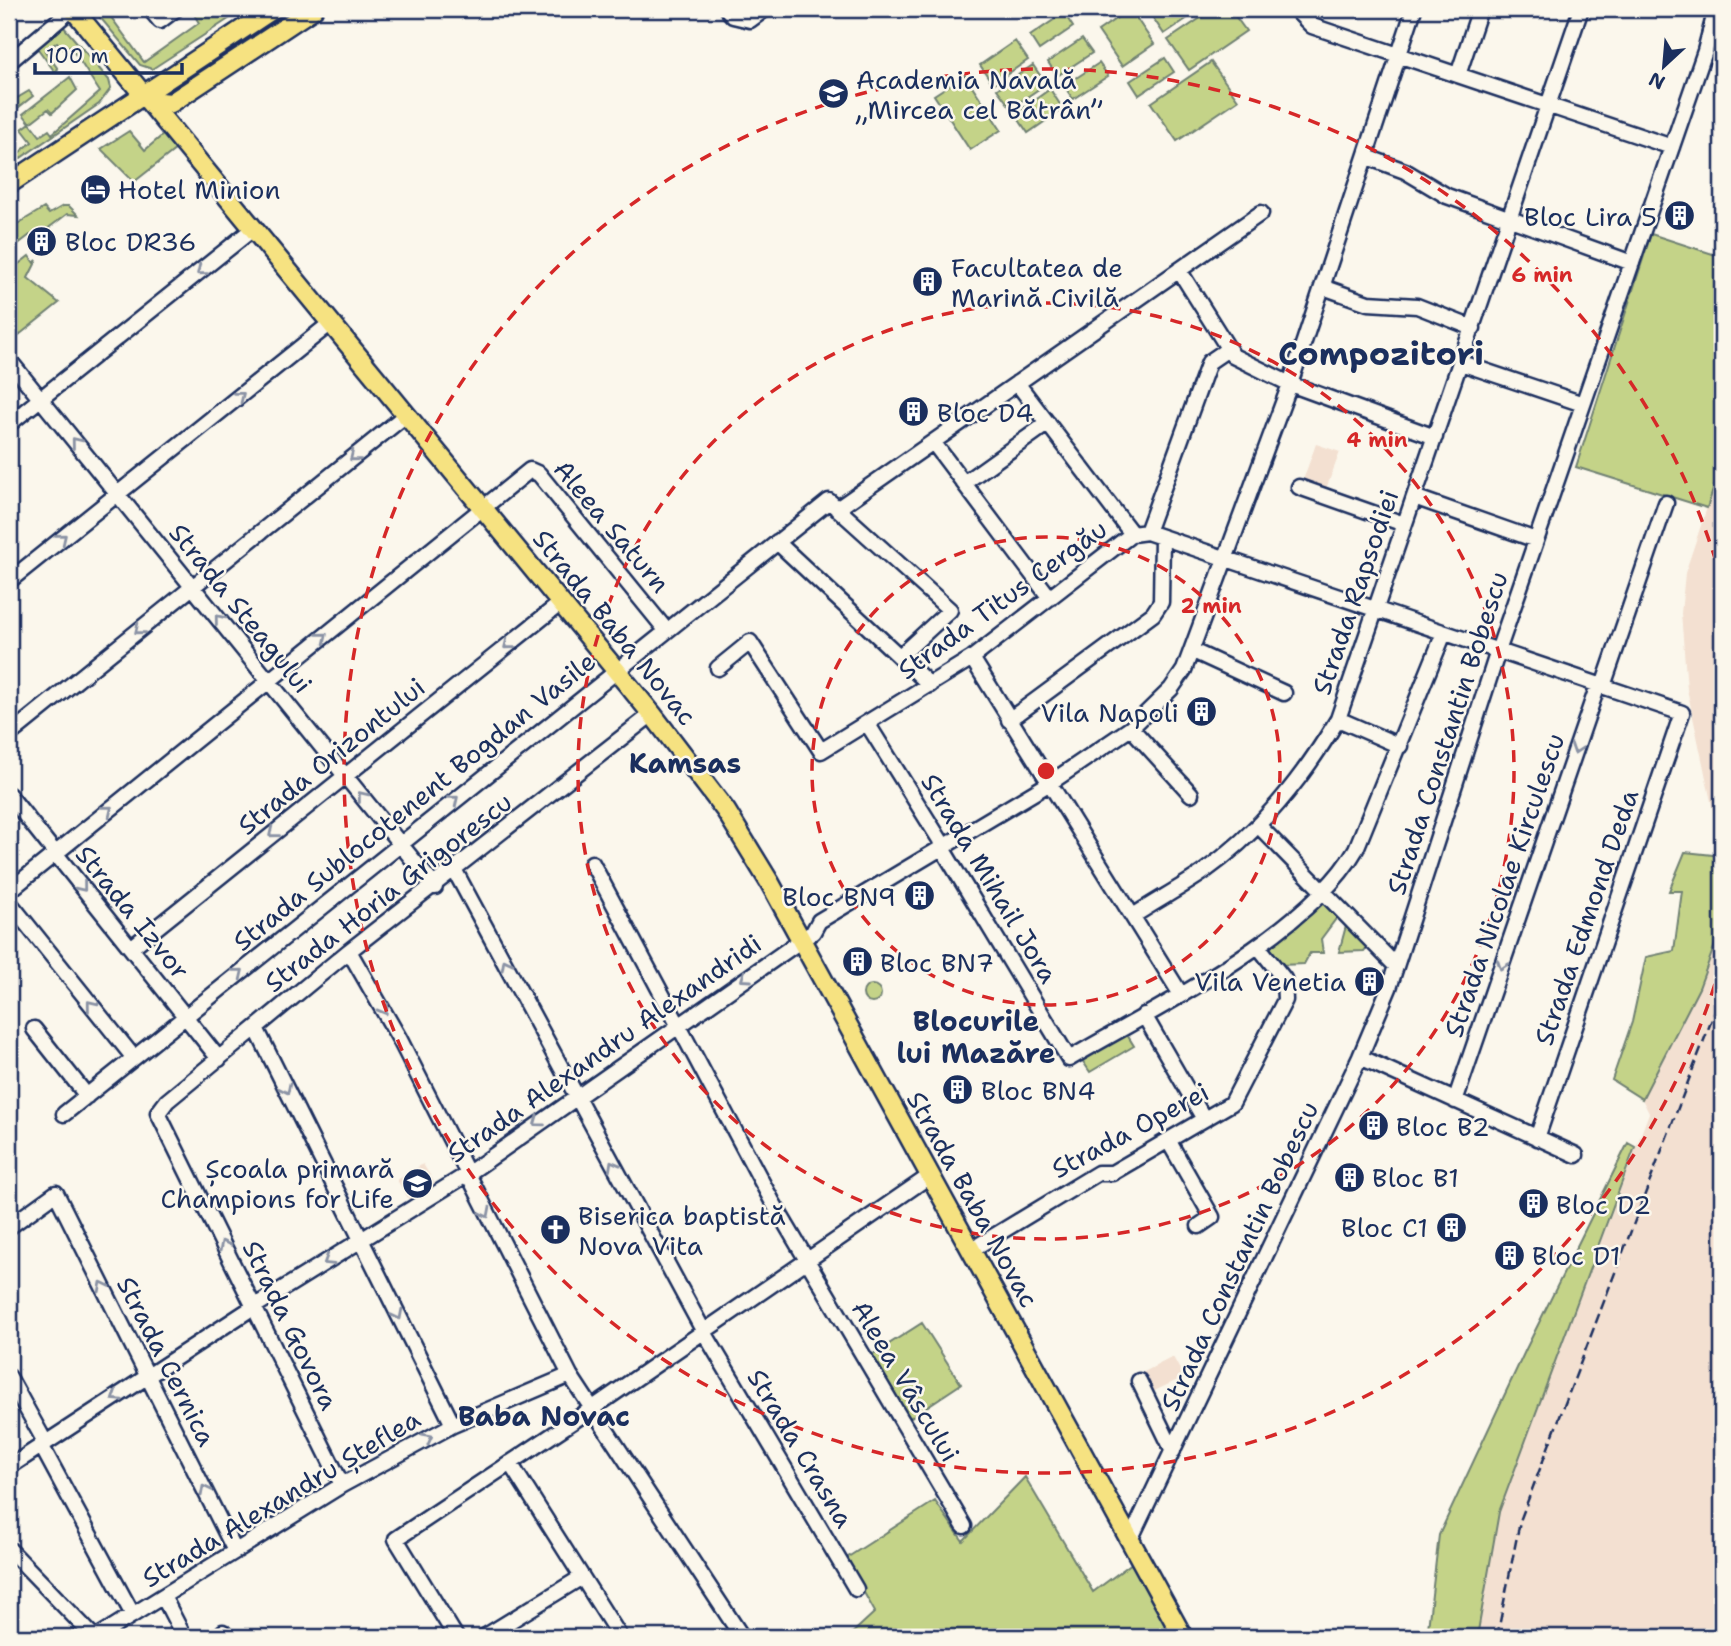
<svg xmlns="http://www.w3.org/2000/svg" width="1731" height="1646" font-family="'Shantell Sans',sans-serif">
<style>
.built{fill:#f3e0d1}
.green{fill:#c4d388;stroke:#708173;stroke-width:2}
.lines{fill:none;stroke-linecap:round;stroke-linejoin:round}
.minor-casing{stroke:#1b2f5e;stroke-width:19}
.major-casing{stroke:#1b2f5e;stroke-width:23}
.minor{stroke:#fbf7ec;stroke-width:14}
.major{stroke:#f6e281;stroke-width:18}
.rail{stroke:#1b2f5e;stroke-width:2.5;stroke-dasharray:10 5;stroke-linecap:butt}
.oneway{stroke:#8b93a5}
.ring{fill:none;stroke:#d62828;stroke-width:3.5;stroke-dasharray:12 9}
.labels{text-anchor:middle;dominant-baseline:central;stroke-width:5;stroke-linejoin:round;paint-order:stroke}
.poi-label{font-size:26px;fill:#1b2f5e;stroke:#fbf7ec;text-anchor:start}
.street-label{font-size:26px;fill:#1b2f5e;stroke:#fbf7ec}
.neighbourhood-label{font-size:28px;font-weight:bold;fill:#1b2f5e;stroke:#fbf7ec}
.district-label{font-size:33px;font-weight:bold;fill:#1b2f5e;stroke:#fbf7ec}
.centre{fill:#d62828;stroke:#fbf7ec;stroke-width:3.5}
.ring-label{font-size:21px;text-anchor:middle;font-weight:bold;fill:#d62828;stroke:#fbf7ec;stroke-width:5;stroke-linejoin:round;paint-order:stroke}
</style>
<rect width="100%" height="100%" fill="#fbf7ec"/>
<filter id="ink" filterUnits="userSpaceOnUse"><feTurbulence type="fractalNoise" baseFrequency=".0143" numOctaves="2"/><feDisplacementMap in="SourceGraphic" scale="14" xChannelSelector="R" yChannelSelector="G"/><feConvolveMatrix kernelMatrix="1 2 1 2 8 2 1 2 1" color-interpolation-filters="sRGB"/></filter>
<g filter="url(#ink)">
<path class="built" d="M1316 444 1340 452 1326 489 1303 480Z
M1722 463V853L1687 689 1681 613 1685 573Z
M1722 915V1637H1477L1499 1512 1649 1113 1642 1099 1699 988Z
M423 1164 437 1187 411 1203 397 1180Z
M1173 1357 1184 1377 1150 1393 1140 1374Z"/>
<path class="green" d="M93 9H105L144 62 199 23 191 9H216L222 17 233 9H244L152 69 140 65Z
M1130 9 1154 44 1122 66 1098 31Z
M1147 9H1201L1164 34Z
M1214 9H1230L1246 31 1189 70 1168 40Z
M1064 13 1073 27 1039 50 1030 36Z
M63 26 109 80 111 88 99 104 9 166V161L32 142 22 129 30 123 23 114 70 77 77 90 52 113 48 109 30 123 40 136 49 130 52 134 100 92 70 46 64 50 57 42 45 51 58 69 55 72 38 49V46Z
M1082 39 1092 53 1057 76 1048 62Z
M1015 41 1028 60 993 84 980 65Z
M1165 58 1174 72 1139 95 1130 81Z
M1211 62 1238 100 1177 141 1151 103Z
M1099 63 1108 76 1073 99 1064 86Z
M1033 65 1046 84 1011 108 997 89Z
M965 75 1001 130 970 150 934 95Z
M1050 89 1063 109 1028 133 1015 114Z
M29 91 33 96 9 115V104L11 106 15 102 14 100Z
M129 131 145 150 164 134 176 149 134 182 101 149Z
M63 206H69L78 215 67 214 34 239 30 235 9 251V229L44 208 49 214Z
M1651 234 1722 257V463L1707 508 1576 467Z
M29 256 34 263 37 260 28 278 59 303 9 343V257L16 266Z
M1685 852 1722 856V915L1717 939 1699 988 1642 1099 1612 1080 1632 1022 1646 957 1674 951 1682 891H1669Z
M1320 902 1325 903 1338 916 1321 939 1323 953H1310L1304 964 1280 965 1270 949 1274 939Z
M1346 926 1367 947 1364 951 1339 952Z
M863 994a9 9 0 1 1 18 0a9 9 0 1 1-18 0Z
M1126 1033 1134 1046 1090 1072 1082 1060Z
M1628 1143 1635 1147 1499 1512 1477 1637H1427L1439 1535 1526 1349Z
M922 1323 961 1384 908 1419 867 1358Z
M1025 1477 1093 1592 1132 1563 1172 1637H848L875 1612 845 1559 935 1501 963 1541Z"/>
<g class="lines">
<defs>
<path id="minor" d="M150 9 160 21 176 9
M727 9 733 16 750 20 765 9
M1295 9 1312 26 1672 147
M9 62 72 9
M1458 75 1480 9
M1367 157 1405 171 1447 196 1632 263
M1179 270 1233 356 1290 384 1435 437
M1323 287 1368 303 1417 306 1473 328
M9 360 435 887
M1461 363 1583 404
M1017 383 1132 534
M9 424 254 228
M933 442 1050 598
M964 483 1048 423
M1299 487 1404 524
M1414 497 1536 540
M837 509 1261 213
M1147 532 1682 713 1537 1138
M777 542 930 685
M9 581 332 322
M1193 651 1284 693
M972 658 1180 993
M718 668 750 642 821 751 972 658 1132 534 1147 532 1209 362 1228 349
M1603 686 1666 503
M1338 719 1400 746
M1009 720 1153 614 1161 602 1162 537
M867 723 940 840 942 848 1069 1059C1154 1009 1308 934 1356 849L1444 633
M1131 728 1191 794
M9 735 407 414
M9 795 219 1059
M1258 825 1396 966
M592 863 772 1201 964 1526
M455 871 704 1332 856 1589
M9 891 530 470 539 474 666 630
M9 902 134 1058
M1133 916C1156 901 1180 888 1202 873 1260 832 1302 779 1338 719L1581 9
M131 948 562 602
M349 951 399 1038 570 1375 742 1637
M1144 1015 1204 1119
M256 1028 453 1425
M34 1029 87 1096
M1360 1057 1576 1155
M1455 1101 1598 685
M64 1114 829 501 950 610 900 656
M1168 1140 1212 1217 1199 1226
M9 1227 56 1193 235 1551
M971 1250 1098 1173H1112L1232 1103 1285 1000 1284 979 1258 946
M9 1377 45 1442
M1139 1381 1173 1451
M41 1445 133 1615
M510 1463 620 1637
M9 1467 255 1306 466 1175 813 932 819 921 1050 783 1131 728 1171 689 1184 670 1290 384 1414 9
M342 1485 158 1113 167 1101 349 951 652 714
M1130 1540 1360 1057 1389 988 1498 651 1705 51 1716 9
M9 1549 94 1637
M163 1596 184 1637
M223 1632 226 1637
M97 1637 342 1485 453 1425 570 1375
M456 1637 396 1539 590 1410 931 1175
M484 1637 582 1577"/>
<path id="major" d="M73 9 652 714 726 811 770 883 1183 1637
M149 101 171 103 313 9
M9 184 273 9"/>
</defs>
<use href="#minor" class="minor-casing"/>
<use href="#major" class="major-casing"/>
<use href="#minor" class="minor"/>
<use href="#major" class="major"/>
<path class="rail" d="M1497 1637 1520 1521 1722 993"/>
</g>
<defs><path id="oneway-chevron" d="M-2-3.5L2.5 0L-2 3.5" fill="none" stroke-width="1.6" stroke-linecap="round" stroke-linejoin="round" transform="scale(1.75)"/></defs>
<g class="oneway">
<use href="#oneway-chevron" transform="translate(201 271) rotate(141)"/>
<use href="#oneway-chevron" transform="translate(240 396) rotate(-38)"/>
<use href="#oneway-chevron" transform="translate(76 442) rotate(-129)"/>
<use href="#oneway-chevron" transform="translate(354 457) rotate(141)"/>
<use href="#oneway-chevron" transform="translate(62 538) rotate(-39)"/>
<use href="#oneway-chevron" transform="translate(219 619) rotate(-129)"/>
<use href="#oneway-chevron" transform="translate(139 630) rotate(141)"/>
<use href="#oneway-chevron" transform="translate(323 637) rotate(-39)"/>
<use href="#oneway-chevron" transform="translate(508 645) rotate(141)"/>
<use href="#oneway-chevron" transform="translate(1576 749) rotate(109)"/>
<use href="#oneway-chevron" transform="translate(362 796) rotate(-129)"/>
<use href="#oneway-chevron" transform="translate(454 800) rotate(-39)"/>
<use href="#oneway-chevron" transform="translate(108 810) rotate(-39)"/>
<use href="#oneway-chevron" transform="translate(273 833) rotate(141)"/>
<use href="#oneway-chevron" transform="translate(82 887) rotate(51)"/>
<use href="#oneway-chevron" transform="translate(506 964) rotate(-118)"/>
<use href="#oneway-chevron" transform="translate(1502 965) rotate(109)"/>
<use href="#oneway-chevron" transform="translate(239 973) rotate(-39)"/>
<use href="#oneway-chevron" transform="translate(745 978) rotate(145)"/>
<use href="#oneway-chevron" transform="translate(91 1005) rotate(-129)"/>
<use href="#oneway-chevron" transform="translate(384 1010) rotate(61)"/>
<use href="#oneway-chevron" transform="translate(286 1089) rotate(64)"/>
<use href="#oneway-chevron" transform="translate(538 1122) rotate(144)"/>
<use href="#oneway-chevron" transform="translate(613 1165) rotate(-119)"/>
<use href="#oneway-chevron" transform="translate(486 1213) rotate(63)"/>
<use href="#oneway-chevron" transform="translate(224 1245) rotate(-117)"/>
<use href="#oneway-chevron" transform="translate(328 1261) rotate(148)"/>
<use href="#oneway-chevron" transform="translate(103 1286) rotate(-117)"/>
<use href="#oneway-chevron" transform="translate(398 1315) rotate(63)"/>
<use href="#oneway-chevron" transform="translate(116 1397) rotate(147)"/>
<use href="#oneway-chevron" transform="translate(428 1438) rotate(-28)"/>
<use href="#oneway-chevron" transform="translate(205 1490) rotate(-117)"/>
</g>
</g>
<g class="ring">
<circle cx="1046" cy="771" r="234"/>
<circle cx="1046" cy="771" r="468"/>
<path d="M1721 964A702 702 0 1 1 1721 578"/>
</g>
<defs>
<symbol id="university-disc" viewBox="-11 -11 22 22"><circle r="9.5" fill="#1b2f5e" stroke="#fbf7ec"/><path d="M0-5L7-2L0 1L-7-2ZM-4 1L0 2.5L4 1V4Q0 6-4 4Z" fill="#fff"/></symbol>
<symbol id="hotel-disc" viewBox="-11 -11 22 22"><circle r="9.5" fill="#1b2f5e" stroke="#fbf7ec"/><path d="M-6-4.5h1.5V1H6V5H4.5V3h-9V5H-6ZM-4 0a1.8 1.8 0 1 1 3.6 0ZM.5 0V-2.5h3Q6-2.5 6 0Z" fill="#fff"/></symbol>
<symbol id="building-disc" viewBox="-11 -11 22 22"><circle r="9.5" fill="#1b2f5e" stroke="#fbf7ec"/><path d="M-4-6H4V6H1V3H-1V6H-4ZM-2.5-4.3h1.7v1.8h-1.7ZM.8-4.3h1.7v1.8H.8ZM-2.5-1h1.7V.8h-1.7ZM.8-1h1.7V.8H.8Z" fill="#fff"/></symbol>
<symbol id="school-disc" viewBox="-11 -11 22 22"><circle r="9.5" fill="#1b2f5e" stroke="#fbf7ec"/><path d="M0-5L7-2L0 1L-7-2ZM-4 1L0 2.5L4 1V4Q0 6-4 4Z" fill="#fff"/></symbol>
<symbol id="church-disc" viewBox="-11 -11 22 22"><circle r="9.5" fill="#1b2f5e" stroke="#fbf7ec"/><path d="M-1.2-6h2.4v3.5h3.3v2.4h-3.3V6h-2.4V-.1h-3.3v-2.4h3.3Z" fill="#fff"/></symbol>
</defs>
<g fill-rule="evenodd">
<use href="#university-disc" x="816" y="76" width="35" height="35"/>
<use href="#hotel-disc" x="78" y="172" width="35" height="35"/>
<use href="#building-disc" x="1662" y="198" width="35" height="35"/>
<use href="#building-disc" x="24" y="224" width="35" height="35"/>
<use href="#building-disc" x="910" y="264" width="35" height="35"/>
<use href="#building-disc" x="896" y="394" width="35" height="35"/>
<use href="#building-disc" x="1184" y="694" width="35" height="35"/>
<use href="#building-disc" x="902" y="878" width="35" height="35"/>
<use href="#building-disc" x="840" y="944" width="35" height="35"/>
<use href="#building-disc" x="1352" y="964" width="35" height="35"/>
<use href="#building-disc" x="940" y="1072" width="35" height="35"/>
<use href="#building-disc" x="1356" y="1108" width="35" height="35"/>
<use href="#building-disc" x="1332" y="1160" width="35" height="35"/>
<use href="#school-disc" x="400" y="1166" width="35" height="35"/>
<use href="#building-disc" x="1516" y="1186" width="35" height="35"/>
<use href="#building-disc" x="1434" y="1210" width="35" height="35"/>
<use href="#church-disc" x="538" y="1212" width="35" height="35"/>
<use href="#building-disc" x="1492" y="1238" width="35" height="35"/>
</g>
<g class="labels">
<g class="poi-label">
<text x="856" y="79">Academia Navală<tspan x="856" dy="30">„Mircea cel Bătrân”</tspan></text>
<text x="118" y="189">Hotel Minion</text>
<text x="1657" y="216" text-anchor="end">Bloc Lira 5</text>
<text x="65" y="241">Bloc DR36</text>
<text x="951" y="267">Facultatea de<tspan x="951" dy="30">Marină Civilă</tspan></text>
<text x="937" y="412">Bloc D4</text>
<text x="1179" y="712" text-anchor="end">Vila Napoli</text>
<text x="896" y="896" text-anchor="end">Bloc BN9</text>
<text x="880" y="962">Bloc BN7</text>
<text x="1346" y="981" text-anchor="end">Vila Venetia</text>
<text x="981" y="1090">Bloc BN4</text>
<text x="1396" y="1126">Bloc B2</text>
<text x="394" y="1168" text-anchor="end">Școala primară<tspan x="394" dy="30">Champions for Life</tspan></text>
<text x="1372" y="1177">Bloc B1</text>
<text x="1556" y="1204">Bloc D2</text>
<text x="578" y="1215">Biserica baptistă<tspan x="578" dy="30">Nova Vita</tspan></text>
<text x="1428" y="1227" text-anchor="end">Bloc C1</text>
<text x="1532" y="1255">Bloc D1</text>
</g>
<g class="street-label">
<text transform="translate(612 526) rotate(50)">Aleea Saturn</text>
<text transform="translate(1355 592) rotate(-71)">Strada Rapsodiei</text>
<text transform="translate(1002 599) rotate(-36)">Strada Titus Cergău</text>
<text transform="translate(241 608) rotate(51)">Strada Steagului</text>
<text transform="translate(615 627) rotate(51)">Strada Baba Novac</text>
<text transform="translate(1447 733) rotate(-72)">Strada Constantin Bobescu</text>
<text transform="translate(331 756) rotate(-39)">Strada Orizontului</text>
<text transform="translate(414 801) rotate(-39)">Strada Sublocotenent Bogdan Vasile</text>
<text transform="translate(990 878) rotate(59)">Strada Mihail Jora</text>
<text transform="translate(1504 885) rotate(-71)">Strada Nicolae Kirculescu</text>
<text transform="translate(388 892) rotate(-38)">Strada Horia Grigorescu</text>
<text transform="translate(133 912) rotate(51)">Strada Izvor</text>
<text transform="translate(1586 917) rotate(-71)">Strada Edmond Deda</text>
<text transform="translate(604 1048) rotate(-35)">Strada Alexandru Alexandridi</text>
<text transform="translate(1130 1130) rotate(-28)">Strada Operei</text>
<text transform="translate(973 1199) rotate(61)">Strada Baba Novac</text>
<text transform="translate(1239 1256) rotate(-65)">Strada Constantin Bobescu</text>
<text transform="translate(291 1325) rotate(64)">Strada Govora</text>
<text transform="translate(167 1361) rotate(63)">Strada Cernica</text>
<text transform="translate(906 1381) rotate(59)">Aleea Vâscului</text>
<text transform="translate(801 1448) rotate(59)">Strada Crasna</text>
<text transform="translate(281 1498) rotate(-31)">Strada Alexandru Șteflea</text>
</g>
<g class="neighbourhood-label">
<text x="685" y="763">Kamsas</text>
<text x="976" y="1021">Blocurile<tspan x="976" dy="32">lui Mazăre</tspan></text>
<text x="544" y="1416">Baba Novac</text>
</g>
<g class="district-label">
<text x="1381" y="353">Compozitori</text>
</g>
</g>
<circle cx="1046" cy="771" r="10" class="centre"/>
<g class="ring-label">
<text x="1542" y="282">6 min</text>
<text x="1377" y="447">4 min</text>
<text x="1211" y="613">2 min</text>
</g>
<rect width="1731" height="1646" fill="none" stroke="#fbf7ec" stroke-width="35"/>
<rect x="18" y="18" width="1696" height="1611" fill="none" stroke="#1b2f5e" stroke-width="2.5" filter="url(#ink)"/>
<g transform="translate(1664 66) rotate(206)" stroke="#fbf7ec" stroke-width="5" paint-order="stroke">
<path d="M0-5L12 26L0 18L-12 26Z" fill="#1b2f5e"/>
<text y="-10" font-size="19" font-weight="bold" text-anchor="middle" fill="#1b2f5e">N</text>
</g>
<path d="M35 63v10h147v-10" fill="none" stroke="#1b2f5e" stroke-width="3.5"/>
<text x="46" y="63" font-size="21" fill="#1b2f5e" stroke="#fbf7ec" stroke-width="5" paint-order="stroke">100 m</text>
</svg>
